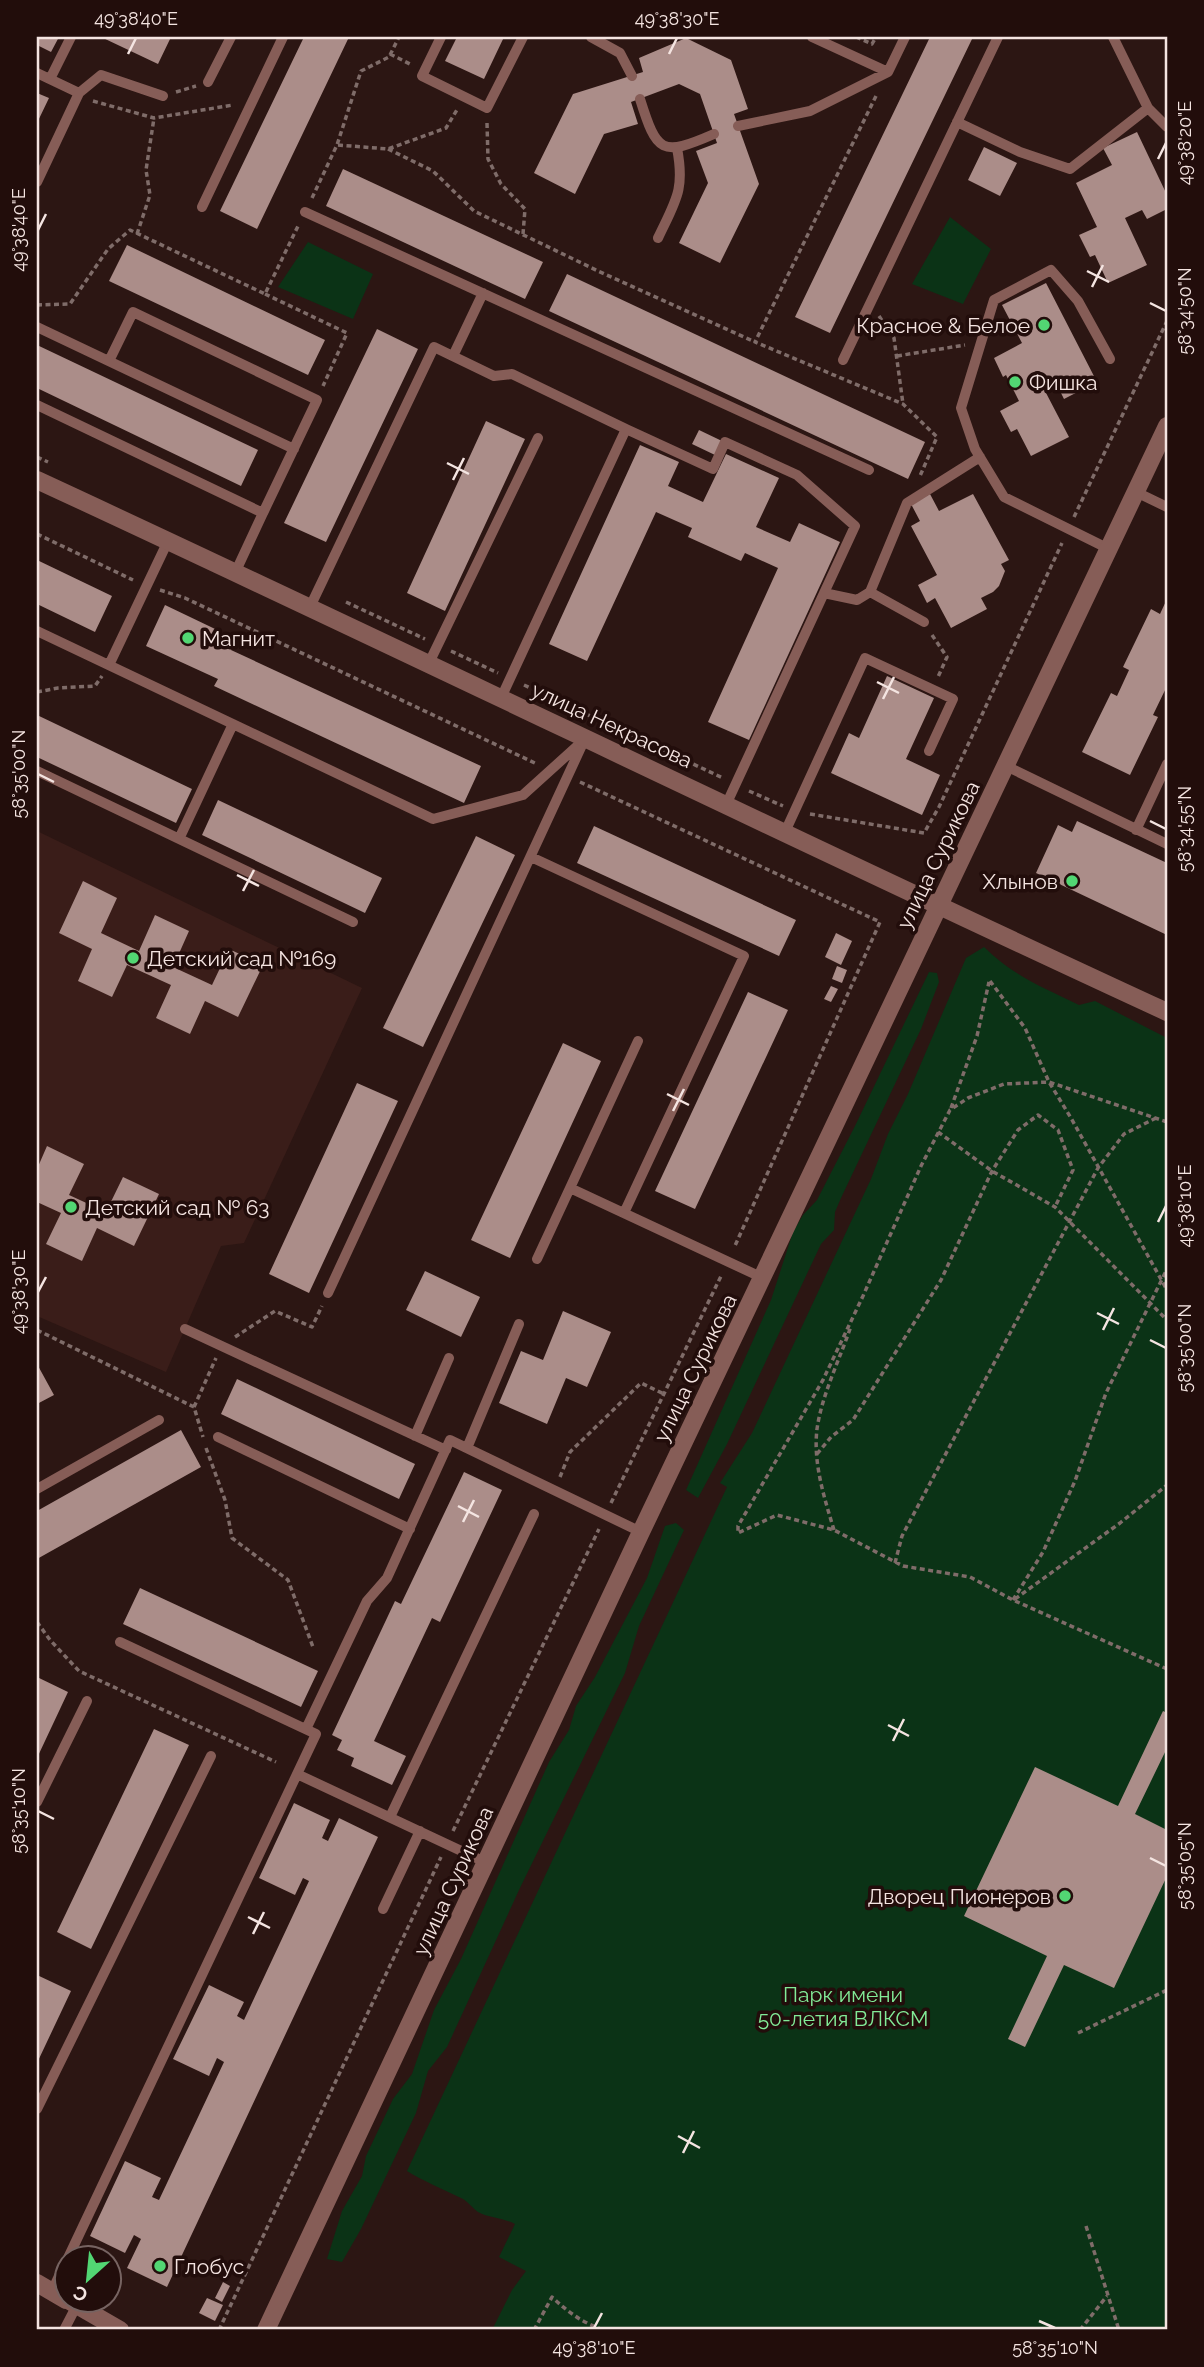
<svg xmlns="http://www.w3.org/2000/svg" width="1204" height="2367" font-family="Raleway,sans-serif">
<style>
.built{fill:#3a1d19}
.green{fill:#0b3316}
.building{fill:#ab8d89}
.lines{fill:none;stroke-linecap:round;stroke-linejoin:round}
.path{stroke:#7f6c69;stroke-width:3.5;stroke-dasharray:5 3.5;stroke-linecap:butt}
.service{stroke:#865d57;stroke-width:10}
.minor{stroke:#865d57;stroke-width:18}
.tertiary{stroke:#865d57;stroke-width:18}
.ticks{fill:none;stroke:#f4e4e1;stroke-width:2.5}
.poi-dot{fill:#52d673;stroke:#220d0b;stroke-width:2.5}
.labels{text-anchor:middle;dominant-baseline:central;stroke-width:7;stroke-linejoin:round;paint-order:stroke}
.poi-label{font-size:21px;fill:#f4e4e1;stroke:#220d0b;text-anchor:start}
.street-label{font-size:21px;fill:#f4e4e1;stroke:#220d0b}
.park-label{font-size:21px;fill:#82eb97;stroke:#220d0b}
.neatline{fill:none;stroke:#f4e4e1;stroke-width:2.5}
.ticks-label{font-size:18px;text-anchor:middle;fill:#f4e4e1}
</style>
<rect width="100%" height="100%" fill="#2c1613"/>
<path class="built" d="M37 831 362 988 244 1243 221 1246 166 1372 37 1316Z"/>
<path class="green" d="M950 217 991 249 963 304 912 284Z
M308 242 373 274 353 319 278 287Z
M984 947C1015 977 1042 987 1079 1005L1095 1001 1167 1038V2330H492L512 2290 526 2271 499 2257 515 2224C504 2218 489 2218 478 2212 472 2208 468 2201 461 2198 443 2189 423 2181 407 2171L727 1487 720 1483 752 1433 871 1179 888 1134 908 1094 966 958Z
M929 972 937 973 939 982 921 1029 841 1198 835 1212 834 1230 821 1244 727 1444 698 1498 686 1490 771 1300 793 1232 803 1215 817 1200 855 1126Z
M676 1523 684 1530 639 1626 625 1673 519 1890 447 2047 428 2071 416 2113 361 2229 342 2262 327 2259 342 2211 362 2176 366 2156 393 2099 412 2074 434 2010 461 1959 549 1762 569 1730 576 1706 595 1677 647 1578 665 1526Z"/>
<path class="building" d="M37 37H59L51 52 37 45Z
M101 37H171L158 64Z
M304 37H349L257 229 220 211Z
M457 37H504L484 79 445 61Z
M930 37H973L830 333 795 317Z
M686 38 731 60 748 109 734 114 759 184 720 263 679 243 708 183 696 151 717 143 700 94 679 84 631 102 638 124 604 134 575 194 534 173 573 94 643 72 639 58Z
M37 93 49 98 37 123Z
M1137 132 1167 195V209L1147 219 1142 210 1125 218 1147 265 1108 283 1095 255 1090 257 1079 235 1097 227 1076 183 1112 165 1103 148Z
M984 147 1017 163 1000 196 968 180Z
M343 169 543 262 525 299 326 206Z
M127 245 325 340 308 375 109 281Z
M567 274 925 442 908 479 549 311Z
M1046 283 1097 382 1064 399 1057 385 1045 391 1069 437 1031 456 1017 429 1011 432 1000 411 1019 401 1006 375 1003 377 994 358 1022 343 1002 305Z
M377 329 418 349 326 542 284 523Z
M37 345 258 450 241 486 37 388Z
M486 421 525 439 445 611 407 593Z
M699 430 722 441 715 455 692 444Z
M640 445 679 462 668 486 703 502 726 454 779 478 756 527 790 542 799 523 840 542 749 740 708 722 778 568 745 553 741 561 688 537 692 528 656 512 587 661 549 644Z
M930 494 939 511 973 494 1009 560 1001 564 1005 571 999 586 993 592 981 598 987 609 951 628 935 598 927 603 918 585 937 575 911 526 920 521 911 504Z
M37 560 112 596 95 632 37 604Z
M1167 599V686L1153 715 1158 717 1130 775 1082 752 1111 693 1117 696 1129 670 1123 667 1151 609 1160 614Z
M165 605 236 639 231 650 481 766 464 803 214 686 218 679 146 646Z
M887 676 934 698 906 759 940 775 922 815 831 773 849 733 859 738Z
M37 715 192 789 176 823 37 757Z
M218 800 382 878 365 913 202 835Z
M1077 821 1167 863V935L1036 873 1058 825 1072 832Z
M594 826 796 920 779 956 577 863Z
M476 836 515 855 423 1047 383 1028Z
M83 881 117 898 101 933 139 951 155 915 189 931 173 967 212 985 229 949 263 965 238 1017 205 1001 190 1034 156 1018 171 985 127 965 112 997 78 981 92 949 59 933Z
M836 933 852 941 841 965 825 957Z
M837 966 847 970 842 983 832 979Z
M831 986 838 989 831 1002 824 999Z
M748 992 788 1010 695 1209 655 1191Z
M563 1043 601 1061 510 1258 471 1240Z
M357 1083 398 1101 309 1293 269 1274Z
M47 1146 84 1164 69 1195 106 1212 123 1177 159 1194 134 1246 97 1228 82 1261 46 1244 61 1213 37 1202V1169Z
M425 1271 480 1297 461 1337 406 1310Z
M563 1311 611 1332 587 1387 566 1378 547 1424 499 1403 521 1351 543 1360Z
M37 1364 54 1395 37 1404Z
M237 1379 415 1464 399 1499 221 1414Z
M181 1430 201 1467 37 1559V1511Z
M464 1472 502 1490 440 1622 432 1618 374 1741 406 1756 392 1785 351 1766 354 1758 337 1750 342 1740 332 1735 395 1601 401 1604Z
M140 1588 318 1671 301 1707 123 1624Z
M37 1677 68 1692 37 1758Z
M1163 1711 1167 1713V1748L1135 1814 1167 1830V1876L1114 1988 1064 1965 1025 2047 1008 2039 1047 1956 964 1916 1035 1767 1118 1806Z
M154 1729 189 1745 91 1949 57 1932Z
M294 1803 330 1820 322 1838 328 1841 339 1818 378 1837 167 2287 127 2268 141 2239 134 2235 125 2253 90 2236 125 2161 161 2178 152 2197 159 2200 224 2062 217 2058 209 2076 173 2059 209 1985 244 2002 237 2016 244 2020 309 1881 303 1878 295 1895 259 1878Z
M37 1975 71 1991 37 2063Z
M223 2282 230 2286 222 2302 215 2298Z
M207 2298 223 2305 215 2321 199 2313Z"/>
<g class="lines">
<path class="path" d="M856 37 872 44 876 37
M390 54 410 64
M176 92 196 86
M876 96 755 342 903 404 937 437 920 476
M93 101 154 118 233 105
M487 123 488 159 501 184 525 209 523 234
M338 145 388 149 446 128 458 108
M388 149 433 171 474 211 598 271 755 342
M312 198 337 145 361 71 389 57 399 37
M137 234 150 195 146 170 154 118
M265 294 347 333 323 386
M37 305 70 304 108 249 130 230 265 294 299 224
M879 316 894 338 903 404
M897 356 965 345
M37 457 48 462
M1074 517 1167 321
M37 534 133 580
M160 590 185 598 537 764
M346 602 425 639
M932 635 947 657 938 677
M451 651 498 673
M524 685 723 778
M37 692 58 688 95 686 102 676
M580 782 880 922 734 1248
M749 791 783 806
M810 814 924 833 939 807 1062 543
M990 981 1025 1028 1049 1082 1071 1118 1167 1290
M951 1108 977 1036 989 982
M1167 1122 1049 1082 1004 1084 968 1098 950 1110 921 1166 863 1296 823 1380 738 1526V1533L777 1515 834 1530 903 1566 970 1577 1013 1600 1167 1669
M938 1132 992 1171 1055 1207 1167 1320
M37 1330 194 1407 203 1437
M235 1337 275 1311 312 1327 322 1306
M194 1407 216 1358
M206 1448 225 1500 232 1538 288 1580 313 1647
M817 1454 831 1437 853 1420 941 1280 992 1171 1018 1130 1038 1115 1058 1130 1073 1170 1055 1207
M560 1477 570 1452 641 1383 664 1394
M611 1503 722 1274
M834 1530C824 1497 813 1463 817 1429 822 1394 840 1359 851 1326
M895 1563 902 1536 1098 1168 1124 1134 1156 1118
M1015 1599 1120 1523 1167 1485
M1013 1600 1043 1552 1075 1481 1106 1393 1167 1269
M37 1622 50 1640 79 1671 276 1762
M453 1831 599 1529
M1078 2033 1167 1990
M1086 2226 1119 2330
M219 2330 441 1857
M534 2330 552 2297C569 2313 583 2323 604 2330
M1080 2330 1107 2296"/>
<path class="service" d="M441 37 422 76 487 108 523 37
M591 37 620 53 632 76
M812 37 888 72
M1113 37 1148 108 1167 127
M37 73 79 93 37 182
M50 79 71 37
M208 82 231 37
M79 93 101 75 163 96
M640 99C657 153 661 157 714 134
M957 122 1020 152 1070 169 1148 108
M738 126 810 111 888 72 905 37
M202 207 283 37
M305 212 869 470
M658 238C676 200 685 190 677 148
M37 327 294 449
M453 356 483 293
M843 360 998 37
M109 361 133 312 317 400 263 513
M37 405 263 513 235 573
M1136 492 1167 507
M1109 549 1004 497 975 449 961 408 994 300 1051 270 1078 301 1110 359
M870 592 924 622
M824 593 857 600 870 592 907 503 980 457
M310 607 434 347 494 376 512 374 626 429
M37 631 433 819 523 795 585 739
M429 663 538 438
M109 665 168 541
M501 698 626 429 713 469 725 442 797 475 855 526 726 805
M1006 766 1167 844
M37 771 353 922
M1136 830 1167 764
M785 832 865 658 953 699 929 751
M179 839 233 724
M531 857 744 956 624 1213
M570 1188 638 1041
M537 1259 570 1188 763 1278
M328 1293 583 743
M185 1329 446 1450
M415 1436 449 1358
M218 1437 410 1529
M467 1448 519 1324
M37 1489 159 1420
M306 1729 367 1601 387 1578 450 1440 641 1532
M297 1774 487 1863
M37 1802 87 1701
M390 1817 534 1514
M383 1909 420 1831
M37 2109 211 1756
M68 2258 316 1734 120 1642
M52 2291 66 2261
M64 2330 77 2305"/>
<path class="minor" d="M37 2283 66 2300
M68 2300 120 2330"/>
<path class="tertiary" d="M37 480C415 655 789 838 1167 1012
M266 2330 641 1532 1167 426"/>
</g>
<path class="ticks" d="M128 54 136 38M669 54 677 38M1158 159 1166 143M38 230 46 214M1087 271 1109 282M1092 287 1103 265M1150 303 1166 311M447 463 469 474M453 480 464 458M877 682 899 693M883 699 894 677M38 774 54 782M1150 821 1166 829M237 875 259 886M243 891 254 870M667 1094 689 1105M673 1111 684 1089M1158 1222 1166 1206M38 1292 46 1277M1097 1313 1119 1324M1103 1330 1114 1308M1150 1340 1166 1348M458 1506 479 1517M463 1522 474 1500M888 1725 909 1736M893 1741 904 1719M38 1811 54 1819M1150 1858 1166 1866M248 1917 270 1928M253 1934 264 1912M678 2136 700 2148M683 2153 694 2131M1039 2321 1055 2328M594 2328 602 2313"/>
<g class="poi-dot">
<circle cx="1044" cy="325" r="7"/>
<circle cx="1015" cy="382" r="7"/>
<circle cx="188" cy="638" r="7"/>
<circle cx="1072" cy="881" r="7"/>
<circle cx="133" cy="958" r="7"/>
<circle cx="71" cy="1207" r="7"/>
<circle cx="1065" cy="1896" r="7"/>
<circle cx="160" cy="2266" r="7"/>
</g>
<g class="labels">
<g class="poi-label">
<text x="1030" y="325" text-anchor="end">Красное &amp; Белое</text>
<text x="1029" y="382">Фишка</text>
<text x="202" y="638">Магнит</text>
<text x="1058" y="881" text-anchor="end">Хлынов</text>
<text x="147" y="958">Детский сад №169</text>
<text x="85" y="1207">Детский сад № 63</text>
<text x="1051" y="1896" text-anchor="end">Дворец Пионеров</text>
<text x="174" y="2266">Глобус</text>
</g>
<g class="street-label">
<text transform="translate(612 725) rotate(25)">улица Некрасова</text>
<text transform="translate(938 855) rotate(-64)">улица Сурикова</text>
<text transform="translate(695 1368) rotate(-64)">улица Сурикова</text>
<text transform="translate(453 1881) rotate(-65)">улица Сурикова</text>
</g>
<g class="park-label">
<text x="843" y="1994">Парк имени<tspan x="843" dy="24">50-летия ВЛКСМ</tspan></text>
</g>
</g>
<rect width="1204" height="2367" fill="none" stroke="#220d0b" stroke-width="77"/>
<g transform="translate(88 2279) rotate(207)"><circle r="33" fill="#220d0b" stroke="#766361" stroke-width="2"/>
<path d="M0-5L12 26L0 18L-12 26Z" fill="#52d673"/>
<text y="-10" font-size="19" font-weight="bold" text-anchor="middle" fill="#f4e4e1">С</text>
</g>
<rect x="38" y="38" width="1128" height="2290" class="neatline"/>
<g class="ticks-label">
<text x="136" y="25">49°38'40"E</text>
<text x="677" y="25">49°38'30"E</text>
<text transform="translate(1185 143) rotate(-90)" y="6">49°38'20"E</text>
<text transform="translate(19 230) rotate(-90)" y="6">49°38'40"E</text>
<text transform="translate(1185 311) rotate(-90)" y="6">58°34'50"N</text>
<text transform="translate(19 774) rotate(-90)" y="6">58°35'00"N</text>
<text transform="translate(1185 829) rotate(-90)" y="6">58°34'55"N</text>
<text transform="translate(1185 1206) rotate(-90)" y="6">49°38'10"E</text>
<text transform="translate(19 1292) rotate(-90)" y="6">49°38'30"E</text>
<text transform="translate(1185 1348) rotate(-90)" y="6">58°35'00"N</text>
<text transform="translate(19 1811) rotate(-90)" y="6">58°35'10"N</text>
<text transform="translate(1185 1866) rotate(-90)" y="6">58°35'05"N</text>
<text x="594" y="2354">49°38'10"E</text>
<text x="1055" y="2354">58°35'10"N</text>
</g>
</svg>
